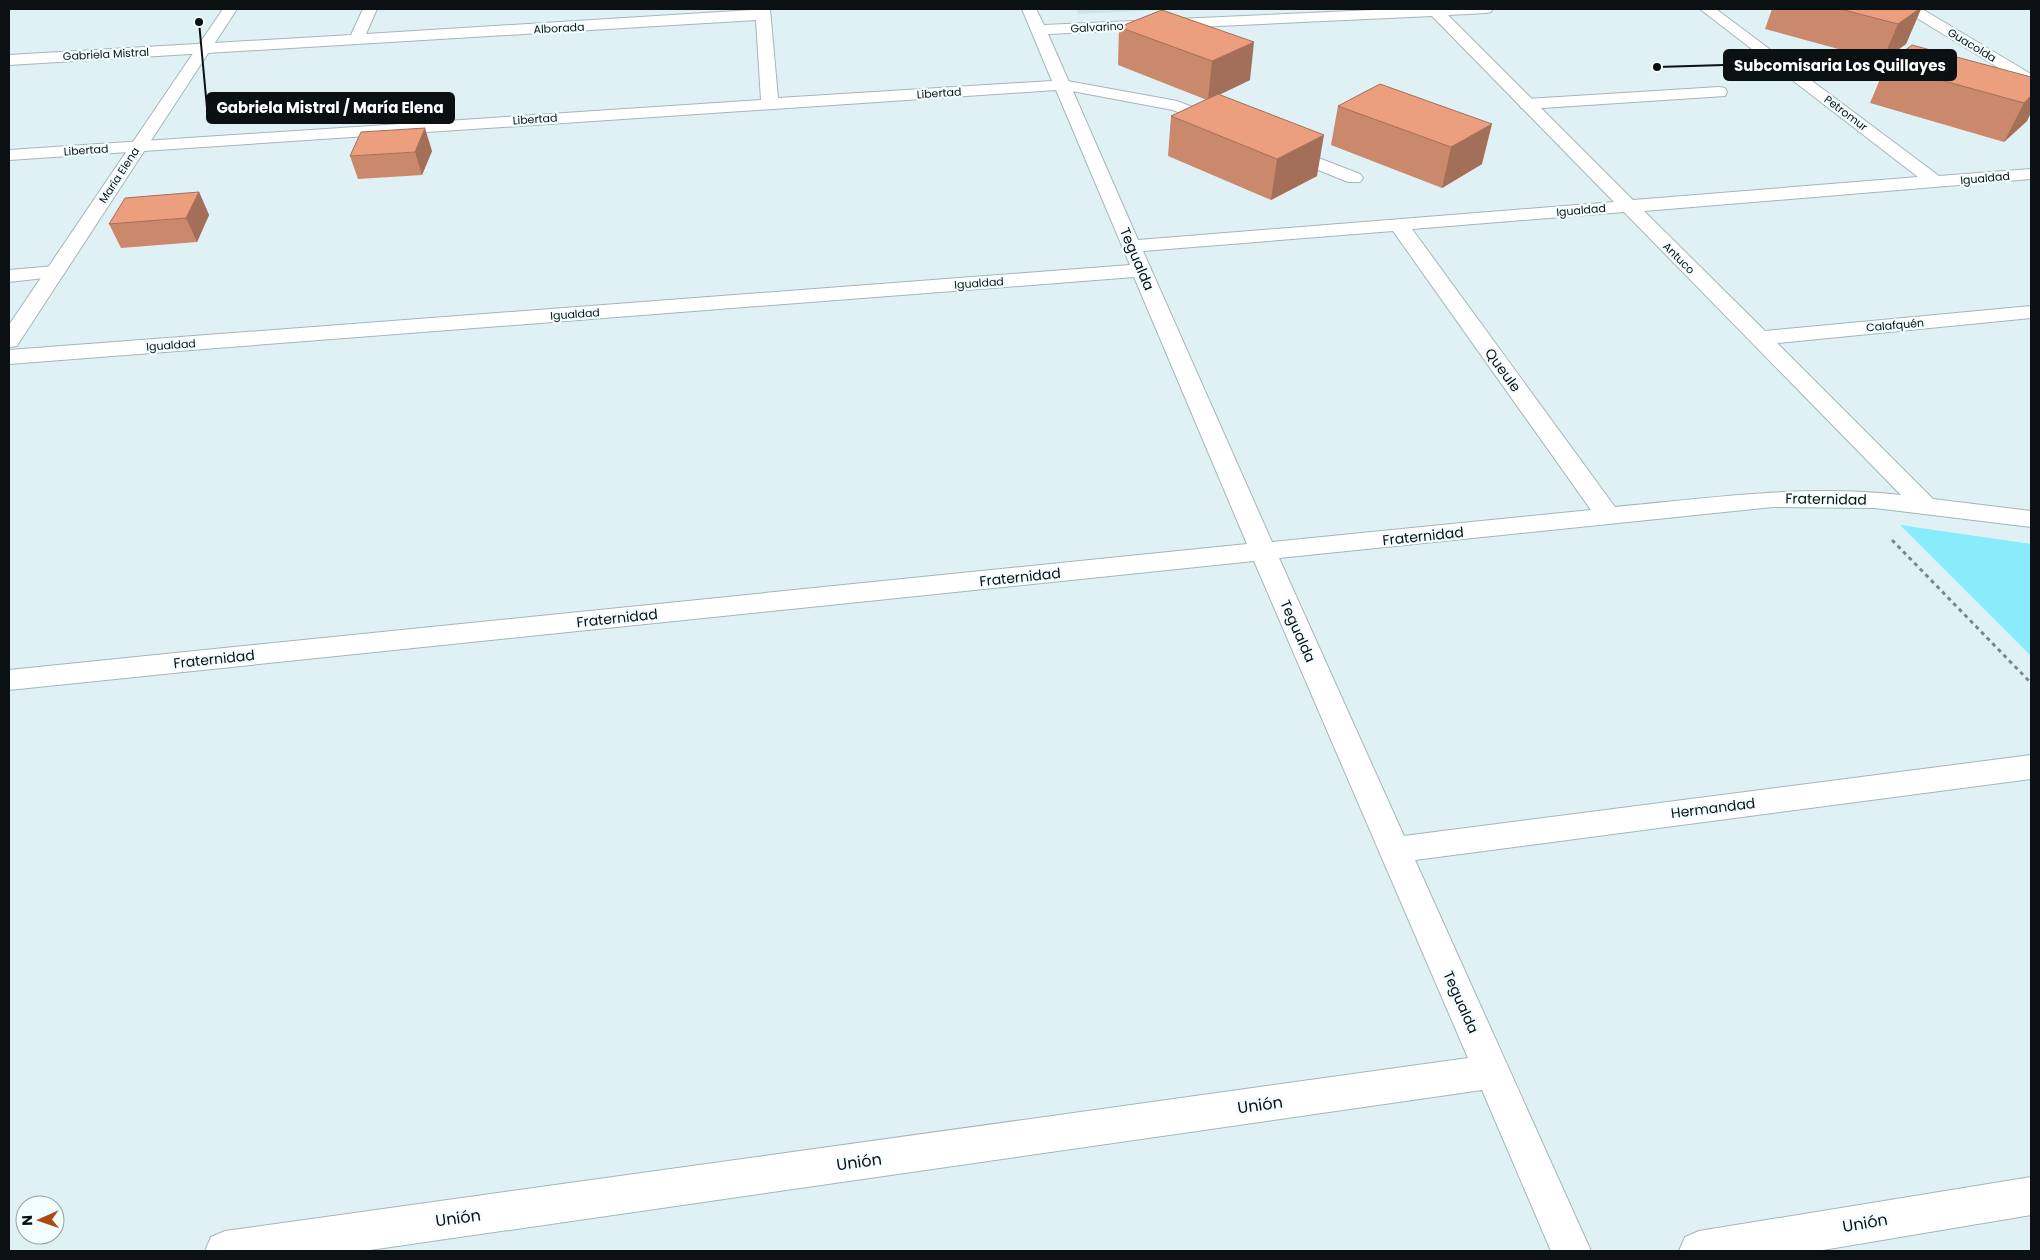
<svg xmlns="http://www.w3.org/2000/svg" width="2040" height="1260" font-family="Poppins,sans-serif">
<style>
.built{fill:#cae5ea}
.green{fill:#88ecfc}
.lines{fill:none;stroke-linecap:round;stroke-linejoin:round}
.service-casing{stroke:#a5b6b9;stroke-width:2}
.minor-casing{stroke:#a5b6b9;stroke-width:2}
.tertiary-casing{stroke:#a5b6b9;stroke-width:2}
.path{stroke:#7a8789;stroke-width:3;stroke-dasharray:4 4;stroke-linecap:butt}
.service{fill:#fff;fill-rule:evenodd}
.minor{fill:#fff;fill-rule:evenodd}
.tertiary{fill:#fff;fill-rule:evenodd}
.wall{fill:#ca896c}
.shaded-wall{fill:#a46f58}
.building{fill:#eb9f7e;stroke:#a46f58}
.labels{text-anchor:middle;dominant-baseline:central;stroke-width:4.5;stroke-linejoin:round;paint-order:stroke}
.far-street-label{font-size:11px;fill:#0b1112;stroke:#f2fdff}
.street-label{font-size:14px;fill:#0b1112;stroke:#f2fdff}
.near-street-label{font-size:16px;fill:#0b1112;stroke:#f2fdff}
.leader{fill:none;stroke:#0b1112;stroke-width:2}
.callout-dot{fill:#0b1112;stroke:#f2fdff;stroke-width:2}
.callout{fill:#0b1112;stroke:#0b1112;stroke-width:2}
.callout-label{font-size:15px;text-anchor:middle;font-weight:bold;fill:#fff}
</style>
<rect width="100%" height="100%" fill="#dff1f5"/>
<path class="built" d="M1076 9H1180L1078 14Z"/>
<path class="green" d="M1900 525 2031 544V656Z"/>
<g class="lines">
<defs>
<path id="service" d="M1062 80 1177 101 1226 120 1229 124 1226 128 1220 129 1173 110 1056 88 1054 85 1056 82Z
M1719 87 1725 88 1727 92 1725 96 1527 109 1521 108 1519 104 1521 100 1527 99Z
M1285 145 1360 174 1363 178 1360 182H1348L1279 154 1276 150 1279 146Z"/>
<path id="minor" d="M363 9H377L366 34 770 9 778 98 1052 81 1022 9H1036L1044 25 1396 9H1493L1491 12 1486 13 1448 15 1633 200 1918 177 1700 9H1716L1939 176 2031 169V179L1644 211 1765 331 2031 306V318L1777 343 1933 499 2031 511V527L1875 508 1773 507 1279 558 1404 836 2031 755V779L1415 860 1591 1251H1551L1482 1090 363 1251H205L211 1237 225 1231 1468 1058 1254 561 9 690V670L1247 544 1134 277 9 364V350L1130 265 1056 90 9 160V150L761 100 756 20 9 65V55L351 35ZM1432 16 1614 202 1138 240 1048 34ZM1624 212 1901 495C1806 484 1710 498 1615 507L1412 229ZM1393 231 1591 510 1272 542 1143 251Z
M1905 9H1922L2031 74V86L2025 84 1907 12Z
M55 266 62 268 65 272 62 276 9 282V270Z
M2031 1177V1215L1817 1251H1679L1685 1237 1699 1231Z"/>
<path id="tertiary" d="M223 9H237L20 341 17 346 9 347V325Z"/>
</defs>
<use href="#service" class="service-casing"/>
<use href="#minor" class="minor-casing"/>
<use href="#tertiary" class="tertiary-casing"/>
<path class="path" d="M1892 540 2031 683"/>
<use href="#service" class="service"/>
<use href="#minor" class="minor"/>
<use href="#tertiary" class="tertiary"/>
</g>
<path class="wall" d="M1772 9H1921L1906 44 1882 61 1765 29Z
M1162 10 1250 80 1219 95 1317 176 1271 200 1168 156 1171 116 1207 100 1118 65 1119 27Z
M1886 65 2031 77 2027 121 2004 142 1870 103Z
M1380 84 1482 164 1442 188 1331 145 1338 106Z
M432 151 422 175 358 179 350 156Z
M199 192 209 215 197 242 121 248 109 224Z"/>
<path class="shaded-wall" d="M1919 9H1921L1906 44 1882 61 1898 24Z
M1254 42 1250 80 1208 100 1212 61Z
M2031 96V113L2027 121 2004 142 2024 103Z
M1492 124 1482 164 1442 188 1451 147Z
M425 128 432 151 422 175 415 152Z
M1324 135 1317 176 1271 200 1277 159Z
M199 192 209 215 197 242 186 218Z"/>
<path class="building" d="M1840 9H1919L1898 24Z
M1162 10 1254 42 1212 61 1119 27Z
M1912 45 2031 77V96L2024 103 1886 65Z
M1380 84 1492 124 1451 147 1338 106Z
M1218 94 1324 135 1277 159 1171 116Z
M425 128 415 152 350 156 361 132Z
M199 192 186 218 109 224 125 198Z"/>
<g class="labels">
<g class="far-street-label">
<text transform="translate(1097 27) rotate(-3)">Galvarino</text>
<text transform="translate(559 28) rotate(-3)">Alborada</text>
<text transform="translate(1972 45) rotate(31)">Guacolda</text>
<text transform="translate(106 54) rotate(-3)">Gabriela Mistral</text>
<text transform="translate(939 93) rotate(-4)">Libertad</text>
<text transform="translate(1846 113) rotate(37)">Petromur</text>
<text transform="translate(535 119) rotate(-4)">Libertad</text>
<text transform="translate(86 150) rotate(-4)">Libertad</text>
<text transform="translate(119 175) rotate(-57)">María Elena</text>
<text transform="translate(1985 178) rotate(-5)">Igualdad</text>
<text transform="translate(1581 210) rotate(-5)">Igualdad</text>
<text transform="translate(1679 258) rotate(45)">Antuco</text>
<text transform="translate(979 283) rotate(-4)">Igualdad</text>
<text transform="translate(575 314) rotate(-4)">Igualdad</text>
<text transform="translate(1895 325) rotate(-5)">Calafquén</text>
<text transform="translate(171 345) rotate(-4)">Igualdad</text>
</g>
<g class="street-label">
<text transform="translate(1137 259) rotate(67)">Tegualda</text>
<text transform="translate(1503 370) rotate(54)">Queule</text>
<text transform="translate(1826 499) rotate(1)">Fraternidad</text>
<text transform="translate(1423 536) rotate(-6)">Fraternidad</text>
<text transform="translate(1020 577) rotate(-6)">Fraternidad</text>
<text transform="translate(617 618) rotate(-6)">Fraternidad</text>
<text transform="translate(1298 631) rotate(66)">Tegualda</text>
<text transform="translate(214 659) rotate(-6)">Fraternidad</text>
<text transform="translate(1713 808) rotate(-7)">Hermandad</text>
<text transform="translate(1461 1002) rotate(66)">Tegualda</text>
</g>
<g class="near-street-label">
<text transform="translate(1260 1105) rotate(-8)">Unión</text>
<text transform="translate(859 1162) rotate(-8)">Unión</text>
<text transform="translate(458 1218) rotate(-8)">Unión</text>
<text transform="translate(1865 1223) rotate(-10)">Unión</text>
</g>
</g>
<path class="leader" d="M1657 67L1724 65M199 22L207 108"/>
<g class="callout-dot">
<circle cx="1657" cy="67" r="5"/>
<circle cx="199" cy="22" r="5"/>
</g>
<g class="callout">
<rect x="1724" y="50" width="232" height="30" rx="5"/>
<rect x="207" y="93" width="247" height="30" rx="5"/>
</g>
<g class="callout-label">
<text x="1840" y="71">Subcomisaria Los Quillayes</text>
<text x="330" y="113">Gabriela Mistral / María Elena</text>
</g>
<rect width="2040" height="1260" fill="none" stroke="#0b1112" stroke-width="20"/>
<g transform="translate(40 1220) rotate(268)"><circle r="24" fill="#f2fdff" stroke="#969fa0"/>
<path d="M0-4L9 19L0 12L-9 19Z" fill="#ad4913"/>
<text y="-8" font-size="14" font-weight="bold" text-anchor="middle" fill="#0b1112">N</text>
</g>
</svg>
